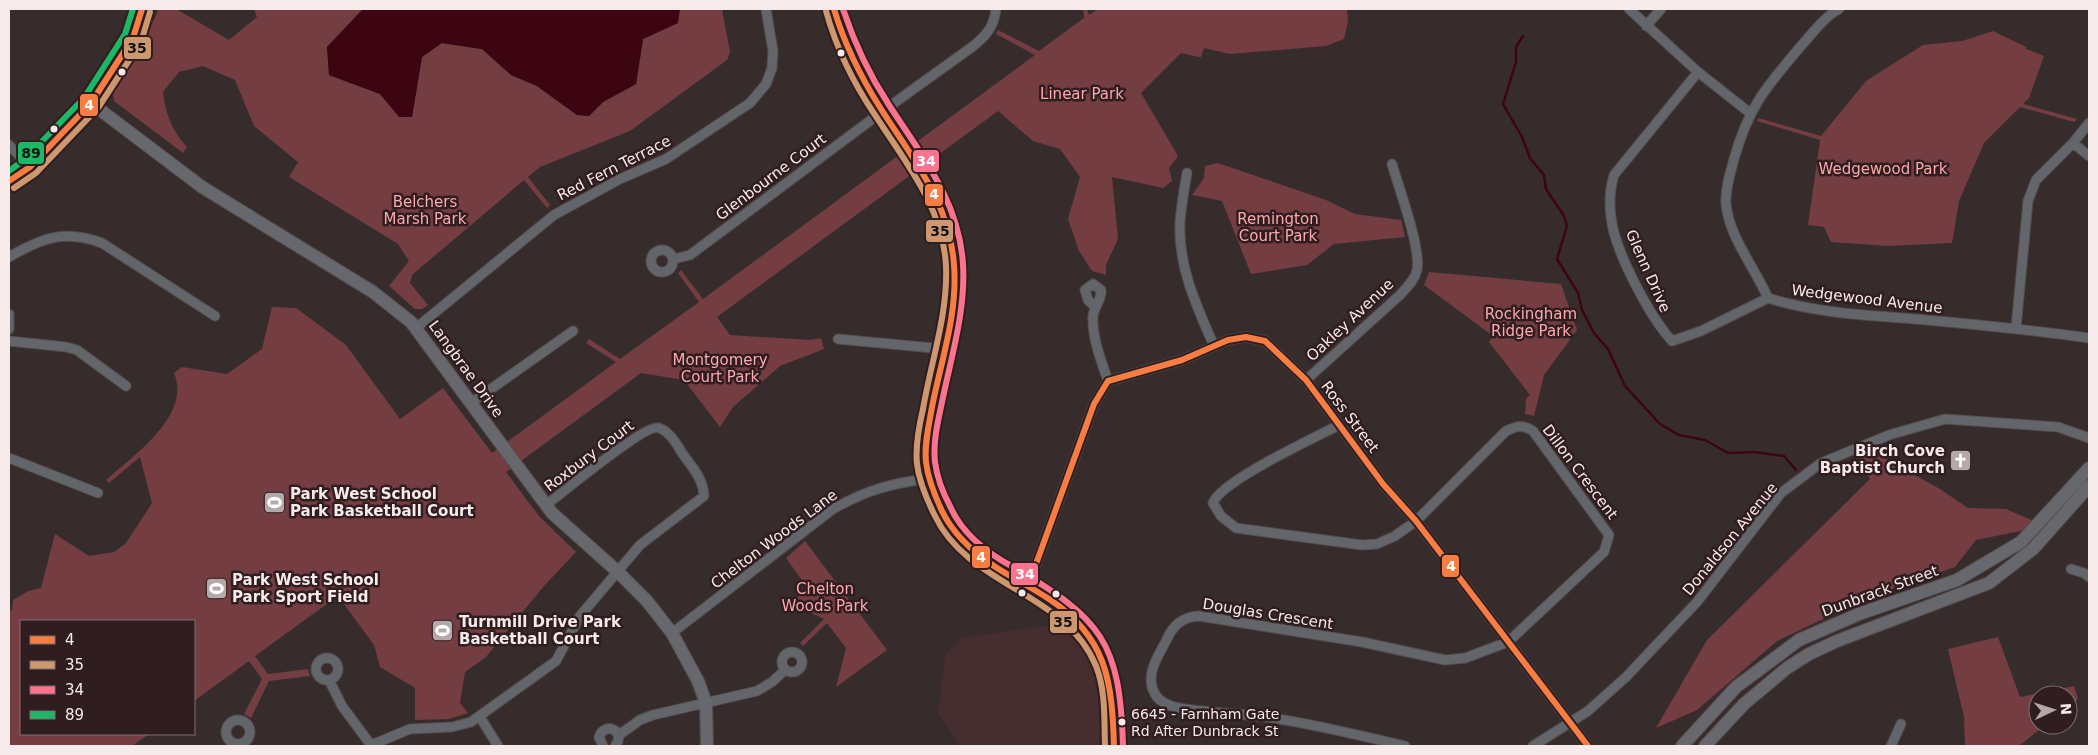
<svg xmlns="http://www.w3.org/2000/svg" width="2098" height="755" font-family="'DejaVu Sans',sans-serif">
<style>
.built{fill:#462d2f}
.green{fill:#743d42}
.water{fill:#3d0411}
.lines{fill:none;stroke-linecap:round;stroke-linejoin:round}
.stream{stroke:#3d0411;stroke-width:2.5}
.street-casing{stroke:#554b4b;stroke-width:11}
.secondary-casing{stroke:#554b4b;stroke-width:14}
.street{stroke:#62666b;stroke-width:9}
.secondary{stroke:#66686d;stroke-width:12}
.bus-1-casing{stroke:#301d1f;stroke-width:10}
.bus-2-casing{stroke:#301d1f;stroke-width:10}
.bus-3-casing{stroke:#301d1f;stroke-width:10}
.bus-4-casing{stroke:#301d1f;stroke-width:10}
.bus-1{stroke:#f77d43;stroke-width:6}
.bus-2{stroke:#cd976f;stroke-width:6}
.bus-3{stroke:#fc738d;stroke-width:6}
.bus-4{stroke:#1ab867;stroke-width:6}
.bus-dot{fill:#f7eaea;stroke:#301d1f;stroke-width:2}
.labels{text-anchor:middle;dominant-baseline:central;stroke-width:5;stroke-linejoin:round;paint-order:stroke}
.bus-label{font-size:14px;fill:#f7eaea;stroke:#301d1f;text-anchor:start}
.park-label{font-size:15px;fill:#fca9af;stroke:#301d1f}
.street-label{font-size:15px;fill:#f7eaea;stroke:#301d1f}
.poi-label{font-size:15px;font-weight:bold;fill:#f7eaea;stroke:#301d1f;text-anchor:start}
.line-badge{stroke:#301d1f;stroke-width:2}
.badge-label{font-size:14px;text-anchor:middle;font-weight:bold;fill:#fff}
.pale-badge-label{font-size:14px;text-anchor:middle;font-weight:bold;fill:#111}
</style>
<rect width="100%" height="100%" fill="#372c2c"/>
<path class="built" d="M1054 625 1066 628 1083 647 1096 674 1102 714V746H961L938 714 945 655 962 638Z"/>
<path class="green" d="M159 9H176L229 40 257 17 254 9H363L327 47 329 75 380 94 400 117 412 116 422 57 441 43 482 49 511 75 537 86 577 115 589 116 603 102 636 84 643 39 677 23 680 9H722L730 52 727 60 630 131 540 167 528 177 550 205 547 208 524 180 412 275 410 283 428 305 422 309H415L389 286 409 261 398 244 289 177 298 162 254 126 235 80 203 66 179 72 163 92C166 115 171 129 187 147L183 153 114 101 113 94 140 49Z
M1083 9H1087L1089 15 1098 9H1347L1348 21 1344 39 1326 46 1230 54 1204 48 1201 57H1199L1181 53 1141 93 1178 156 1169 168 1172 181 1163 188 1112 177 1118 239 1106 265V275L1092 271 1079 251 1068 219 1080 177 1060 149 1033 141 998 111 717 317 730 335 810 340 821 338 824 349 780 366 733 407 720 427 684 380 641 373 506 472 539 516 576 552 544 586 486 657 465 672 460 703 468 713 449 719 415 720V688L380 667 374 645 338 596 255 656 268 674 308 669 310 676 269 681 251 718 244 714 262 679 249 661 194 701V621H21V734H149L132 746H9V612L12 610 13 600 28 591 41 588 55 534 89 556 114 552 126 543 152 503 140 457 109 483 106 480C134 455 192 415 174 373L182 367 227 374 262 349 272 307 296 308 346 345 400 419 443 388 492 453 616 362 586 343 589 339 620 359 699 302 678 273 681 270 703 299 1035 55 996 34 998 30 1039 51 1084 18Z
M1993 31 2026 47V49L2044 56 2029 98 2023 104 2077 119 2074 122 2020 107 1984 143 1959 201 1952 243 1887 246 1831 242 1824 227 1808 225 1820 140 1757 121 1758 118 1821 136 1866 81 1923 45 1962 41Z
M1218 163 1326 200 1355 214 1401 220 1405 237 1334 244 1307 265 1251 274 1222 201 1192 195 1204 178 1205 166Z
M1429 272 1561 284 1577 330 1544 375 1534 416 1525 414 1526 399 1530 395 1489 342 1493 336 1424 285Z
M1875 453 1940 489 1968 508 2006 509 2045 526 1976 540 1955 567 1869 597 1777 641 1697 710 1656 728 1707 640 1870 479 1858 458Z
M805 541 887 650 836 687 846 648 827 623 803 646 800 643 824 619 790 603 808 589 786 558Z
M1998 637 2020 697 2074 686 2078 699 2068 707V695H2038V725H2045L2019 746H1965L1964 717 1948 649Z"/>
<path class="water" d="M363 9H680L678 23 643 39 636 84 603 102 589 116 577 115 537 86 511 75 482 49 442 43 422 57 412 117H399L380 94 329 75 327 47Z"/>
<g class="lines">
<path class="stream" d="M1523 36 1516 47V62L1503 104 1522 137 1530 158 1544 175 1546 189 1564 216 1567 226 1557 259 1578 293 1582 310 1594 333 1608 349 1625 386 1660 424 1679 435 1705 440 1728 453 1754 452 1784 456 1796 470"/>
<defs>
<path id="street" d="M1629 9 1698 72 1750 113
M1839 9C1824 17 1812 34 1801 46 1766 87 1749 106 1734 159 1730 174 1725 189 1726 204 1729 237 1755 268 1768 298 1816 313 1865 315 1915 319 1973 324 2031 330 2089 338
M1646 26 1661 9
M1698 72 1614 175C1610 188 1609 202 1611 217 1614 250 1650 317 1672 341L1701 331 1768 298
M2073 143 2089 156
M9 145 30 167
M1187 173C1184 190 1181 207 1180 223 1178 267 1197 307 1214 346
M651 261a11 11 0 1 1 22 0a11 11 0 1 1-22 0Z
M9 257C42 238 64 229 102 243L215 316
M674 259 690 255 883 111 972 47C986 36 994 27 996 9
M1095 307 1088 300 1085 290 1093 284 1101 290C1102 300 1094 306 1093 316 1092 338 1101 360 1108 381
M9 314V329
M416 328 554 215 620 179 666 159 750 103 766 84 772 68 773 51 766 9
M2016 328 2028 201 2036 180 2073 143 2089 123
M838 339 944 349
M9 341 66 347 77 350 126 386
M1306 380 1400 295C1406 288 1415 280 1417 270 1421 247 1399 189 1392 164
M471 403 573 331
M1339 425C1314 438 1221 481 1213 503L1221 516 1236 528 1362 545 1377 544 1395 536 1416 521 1506 431C1517 426 1522 424 1533 431L1609 535 1604 552 1508 642 1465 658 1445 660 1362 642 1199 616C1182 617 1173 625 1166 641 1157 658 1143 678 1157 697 1167 709 1188 709 1203 711 1224 714 1246 714 1267 717 1314 724 1359 735 1405 746
M9 458 98 493
M2071 569 2084 573 2089 577
M1028 586 1094 404 1108 381 1182 360 1228 340 1246 337 1265 341 1306 380 1383 484 1416 521 1588 746
M672 633 833 509C869 489 890 484 930 478
M782 662a10 10 0 1 1 20 0a10 10 0 1 1-20 0Z
M316 669a11 11 0 1 1 22 0a11 11 0 1 1-22 0Z
M329 680 342 706 371 745
M480 717 498 746
M226 732a12 12 0 1 1 24 0a12 12 0 1 1-24 0Z
M619 735 640 720 653 715 757 691 772 682 785 670
M369 746 410 729 452 727 471 722 556 661 580 616 640 545 704 496C703 478 692 467 682 453 677 444 669 431 659 428 646 423 562 493 546 505
M603 746 599 737C605 720 627 732 615 746
M1533 746 1588 711 1626 677 1697 602 1781 493 1821 463 1889 435 1945 419 2058 427 2089 438
M1891 746 1901 724"/>
<path id="secondary" d="M834 9C837 20 842 30 847 41 857 65 867 87 881 109 912 157 943 188 953 247 961 302 940 358 931 412 928 428 925 445 926 462 928 478 937 501 944 515 979 585 1073 582 1104 662 1114 687 1113 719 1114 746
M91 103 202 187 373 292 411 322 552 513 618 572 647 601 672 633 698 681 706 703 707 746
M9 181 30 167 91 103 133 38 142 9
M1682 746 1736 687 1799 640 1859 614 1957 580 2021 542 2089 468
M1705 746 1744 704 1787 668 1809 654 1837 641 1989 583 2033 549 2089 486"/>
</defs>
<use href="#street" class="street-casing"/>
<use href="#secondary" class="secondary-casing"/>
<use href="#street" class="street"/>
<use href="#secondary" class="secondary"/>
<defs>
<path id="bus-1" d="M834 9C844 43 862 79 881 109 913 159 950 203 954 265 958 313 941 361 932 407 929 425 924 444 926 462 928 479 935 496 942 511 953 534 973 552 994 566 1012 578 1031 587 1049 599 1107 637 1112 681 1114 746
M9 181 30 167 91 103 133 38 142 9
M1028 586 1094 404 1108 381 1182 360 1228 340 1246 337 1265 341 1306 380 1383 484 1416 521 1588 746"/>
<path id="bus-2" d="M826 11C836 47 854 84 875 115 906 163 943 207 946 266 948 314 931 362 923 409 919 426 915 445 917 464 919 481 927 500 935 516 969 587 1066 592 1096 666 1106 691 1104 720 1105 746
M14 188 36 173 98 108 141 42 150 12"/>
<path id="bus-3" d="M843 9C854 42 870 76 889 105 922 156 959 201 963 264 966 312 950 361 941 407 937 425 933 444 935 462 937 477 943 493 950 506 962 534 987 553 1013 567 1102 619 1120 642 1123 746"/>
<path id="bus-4" d="M9 171 24 160 84 98 125 34 133 9"/>
</defs>
<use href="#bus-1" class="bus-1-casing"/>
<use href="#bus-2" class="bus-2-casing"/>
<use href="#bus-3" class="bus-3-casing"/>
<use href="#bus-4" class="bus-4-casing"/>
<use href="#bus-1" class="bus-1"/>
<use href="#bus-2" class="bus-2"/>
<use href="#bus-3" class="bus-3"/>
<use href="#bus-4" class="bus-4"/>
</g>
<defs>
<symbol id="church-square" viewBox="-11 -11 22 22"><rect x="-9" y="-9" width="18" height="18" rx="4" fill="#b4a8a8" stroke="#301d1f"/><path d="M-1.2-6h2.4v3.5h3.3v2.4h-3.3V6h-2.4V-.1h-3.3v-2.4h3.3Z" fill="#fff"/></symbol>
<symbol id="stadium-square" viewBox="-11 -11 22 22"><rect x="-9" y="-9" width="18" height="18" rx="4" fill="#b4a8a8" stroke="#301d1f"/><path d="M0-5a6.5 5 0 1 0 0 10a6.5 5 0 1 0 0-10ZM-3.5-1.8h7v3.6h-7Z" fill="#fff"/></symbol>
</defs>
<g fill-rule="evenodd">
<use href="#church-square" x="1948" y="448" width="25" height="25"/>
<use href="#stadium-square" x="262" y="490" width="25" height="25"/>
<use href="#stadium-square" x="204" y="576" width="25" height="25"/>
<use href="#stadium-square" x="430" y="618" width="25" height="25"/>
</g>
<g class="bus-dot">
<circle cx="841" cy="53" r="4.5"/>
<circle cx="122" cy="72" r="4.5"/>
<circle cx="54" cy="129" r="4.5"/>
<circle cx="1022" cy="593" r="4.5"/>
<circle cx="1056" cy="594" r="4.5"/>
<circle cx="1122" cy="722" r="4.5"/>
</g>
<g class="labels">
<g class="bus-label">
<text x="1131" y="714">6645 - Farnham Gate<tspan x="1131" dy="17">Rd After Dunbrack St</tspan></text>
</g>
<g class="park-label">
<text x="1082" y="94">Linear Park</text>
<text x="1883" y="169">Wedgewood Park</text>
<text x="425" y="202">Belchers<tspan x="425" dy="17">Marsh Park</tspan></text>
<text x="1278" y="219">Remington<tspan x="1278" dy="17">Court Park</tspan></text>
<text x="1531" y="314">Rockingham<tspan x="1531" dy="17">Ridge Park</tspan></text>
<text x="720" y="360">Montgomery<tspan x="720" dy="17">Court Park</tspan></text>
<text x="825" y="589">Chelton<tspan x="825" dy="17">Woods Park</tspan></text>
</g>
<g class="street-label">
<text transform="translate(614 168) rotate(-27)">Red Fern Terrace</text>
<text transform="translate(771 177) rotate(-37)">Glenbourne Court</text>
<text transform="translate(1648 271) rotate(66)">Glenn Drive</text>
<text transform="translate(1867 299) rotate(7)">Wedgewood Avenue</text>
<text transform="translate(1350 320) rotate(-43)">Oakley Avenue</text>
<text transform="translate(466 369) rotate(54)">Langbrae Drive</text>
<text transform="translate(1350 417) rotate(53)">Ross Street</text>
<text transform="translate(589 456) rotate(-37)">Roxbury Court</text>
<text transform="translate(1580 472) rotate(53)">Dillon Crescent</text>
<text transform="translate(774 539) rotate(-37)">Chelton Woods Lane</text>
<text transform="translate(1730 539) rotate(-51)">Donaldson Avenue</text>
<text transform="translate(1880 591) rotate(-20)">Dunbrack Street</text>
<text transform="translate(1268 614) rotate(9)">Douglas Crescent</text>
</g>
<g class="poi-label">
<text x="1945" y="451" text-anchor="end">Birch Cove<tspan x="1945" dy="17">Baptist Church</tspan></text>
<text x="290" y="494">Park West School<tspan x="290" dy="17">Park Basketball Court</tspan></text>
<text x="232" y="580">Park West School<tspan x="232" dy="17">Park Sport Field</tspan></text>
<text x="459" y="622">Turnmill Drive Park<tspan x="459" dy="17">Basketball Court</tspan></text>
</g>
</g>
<g class="line-badge">
<rect x="123" y="36" width="29" height="24" rx="5" fill="#cd976f"/>
<rect x="79" y="93" width="20" height="24" rx="5" fill="#f77d43"/>
<rect x="17" y="141" width="28" height="24" rx="5" fill="#1ab867"/>
<rect x="912" y="149" width="28" height="24" rx="5" fill="#fc738d"/>
<rect x="924" y="183" width="20" height="24" rx="5" fill="#f77d43"/>
<rect x="925" y="219" width="29" height="24" rx="5" fill="#cd976f"/>
<rect x="971" y="545" width="20" height="24" rx="5" fill="#f77d43"/>
<rect x="1441" y="554" width="19" height="24" rx="5" fill="#f77d43"/>
<rect x="1010" y="562" width="29" height="24" rx="5" fill="#fc738d"/>
<rect x="1049" y="610" width="29" height="24" rx="5" fill="#cd976f"/>
</g>
<g class="badge-label">
<text x="89" y="110">4</text>
<text x="926" y="166">34</text>
<text x="934" y="199">4</text>
<text x="981" y="562">4</text>
<text x="1451" y="571">4</text>
<text x="1025" y="579">34</text>
</g>
<g class="pale-badge-label">
<text x="137" y="53">35</text>
<text x="31" y="158">89</text>
<text x="940" y="236">35</text>
<text x="1063" y="627">35</text>
</g>
<rect width="2098" height="755" fill="none" stroke="#f7eaea" stroke-width="20"/>
<rect x="20" y="620" width="175" height="115" fill="#301d1f" stroke="#806f70"/>
<rect x="30" y="636" width="25" height="8" fill="#f77d43" stroke="#806f70"/>
<text x="65" y="645" font-size="15" fill="#f7eaea">4</text>
<rect x="30" y="661" width="25" height="8" fill="#cd976f" stroke="#806f70"/>
<text x="65" y="670" font-size="15" fill="#f7eaea">35</text>
<rect x="30" y="686" width="25" height="8" fill="#fc738d" stroke="#806f70"/>
<text x="65" y="695" font-size="15" fill="#f7eaea">34</text>
<rect x="30" y="711" width="25" height="8" fill="#1ab867" stroke="#806f70"/>
<text x="65" y="720" font-size="15" fill="#f7eaea">89</text>
<g transform="translate(2053 710) rotate(86)"><circle r="24" fill="#301d1f" stroke="#806f70"/>
<path d="M0-4L9 19L0 12L-9 19Z" fill="#b4a8a8"/>
<text y="-8" font-size="14" font-weight="bold" text-anchor="middle" fill="#f7eaea">N</text>
</g>
</svg>
